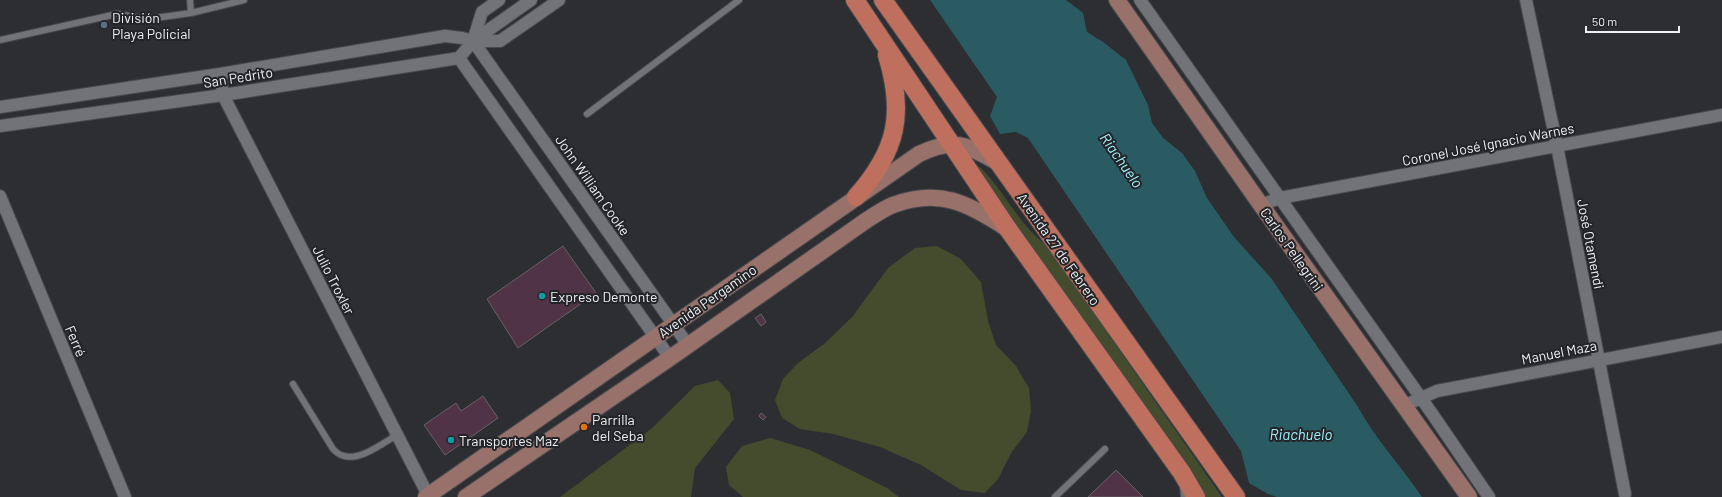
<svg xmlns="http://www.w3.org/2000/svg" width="1722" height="497" font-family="Barlow,sans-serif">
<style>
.green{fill:#454c2d}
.water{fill:#2a5b62}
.building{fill:#513348;stroke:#676265}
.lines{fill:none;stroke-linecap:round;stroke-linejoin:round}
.lane-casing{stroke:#494a4e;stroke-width:8}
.street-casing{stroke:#494a4e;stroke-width:14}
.secondary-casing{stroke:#494a4e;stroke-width:18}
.primary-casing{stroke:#494a4e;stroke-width:20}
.lane{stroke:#717378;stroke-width:6}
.street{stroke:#717378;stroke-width:12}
.secondary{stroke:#98716a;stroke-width:16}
.primary{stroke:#be6f5d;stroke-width:18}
.service-dot{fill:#5c6f8a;stroke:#232428;stroke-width:1.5}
.culture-dot{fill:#0f9aa8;stroke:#232428;stroke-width:1.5}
.food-dot{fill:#e8710a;stroke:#232428;stroke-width:1.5}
.labels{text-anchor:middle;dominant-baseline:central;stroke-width:4;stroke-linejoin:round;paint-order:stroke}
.poi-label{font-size:14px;fill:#eeeff2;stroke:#232428;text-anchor:start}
.street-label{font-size:14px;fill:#eeeff2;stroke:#232428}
.water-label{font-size:15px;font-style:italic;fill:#9df2ff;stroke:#232428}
</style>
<rect width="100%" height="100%" fill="#2c2e32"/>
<path class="green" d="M969 158C1001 181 1014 221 1046 245L1222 497H1203Z
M937 246 961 259 981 282 988 321 996 345 1016 366 1029 388 1031 411 1027 432 1011 453 998 479 985 493 961 490 921 465 880 447 833 434 800 429 782 418 775 400 783 379 798 363 824 344 853 316 888 268 915 248Z
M718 380 730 393 734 419 695 468 691 497H560L651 429 695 386Z
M770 438 810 450 887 488 899 497H743L729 485 726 467 742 446Z"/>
<path class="water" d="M930 0H1066L1083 13 1087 32 1103 42 1126 60 1148 105 1152 123 1163 138 1182 153 1195 171 1207 198 1234 237 1271 278 1358 407C1376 440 1401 466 1422 497H1277L1268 494 1249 483 1241 451 1028 138 1016 132 1000 134 990 116 997 97Z"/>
<path class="building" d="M563 246 596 293 518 348 487 299Z
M761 314 766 322 761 326 755 318Z
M483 396 498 418 445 455 424 425 456 403 461 411Z
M761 413 766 417 763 420 759 416Z
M1116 470 1143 497H1088Z"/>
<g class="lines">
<defs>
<path id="lane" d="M190 0 191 13
M0 40 117 14 141 18H155L191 13 244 0
M587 114 739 0
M293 384 333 449C335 451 338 454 341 455 358 463 383 443 397 435
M1183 486 1184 497
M1055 497 1105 449"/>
<path id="street" d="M1140 0 1433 415 1489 497
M1526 0 1557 146 1625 494
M473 41 688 345
M473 41 482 12 499 0
M459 58 670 358
M220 74 223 95 429 497
M0 107 220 74 445 36 462 38 473 41H500L559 0
M0 126 223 95 459 58 473 41 531 0
M0 196 125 497
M1261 205 1280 198 1722 115
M1403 406 1437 391 1722 337"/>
<path id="secondary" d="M1117 0 1261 205 1469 497
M426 497 919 154C953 138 966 144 997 162
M466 497 670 358 864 222C873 216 883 209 893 205 939 188 968 203 1006 228"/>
<path id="primary" d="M855 0 1008 229 1182 473 1196 497
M883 0 1236 497
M856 197C897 151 905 114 887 55"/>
</defs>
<use href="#lane" class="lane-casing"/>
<use href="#street" class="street-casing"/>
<use href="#secondary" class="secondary-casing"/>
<use href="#primary" class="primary-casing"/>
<use href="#lane" class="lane"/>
<use href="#street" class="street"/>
<use href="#secondary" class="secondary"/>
<use href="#primary" class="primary"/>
</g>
<circle class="service-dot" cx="104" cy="25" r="4"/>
<g class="culture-dot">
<circle cx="542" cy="296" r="4"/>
<circle cx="451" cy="440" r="4"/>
</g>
<circle class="food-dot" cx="584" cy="427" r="4"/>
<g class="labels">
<g class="poi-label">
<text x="112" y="17">División<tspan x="112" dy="16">Playa Policial</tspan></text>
<text x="550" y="296">Expreso Demonte</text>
<text x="592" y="419">Parrilla<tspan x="592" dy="16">del Seba</tspan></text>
<text x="459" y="440">Transportes Maz</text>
</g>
<g class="street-label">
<text transform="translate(238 77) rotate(-9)">San Pedrito</text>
<text transform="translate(1488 144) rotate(-11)">Coronel José Ignacio Warnes</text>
<text transform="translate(593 185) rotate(55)">John William Cooke</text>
<text transform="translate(1591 244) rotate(79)">José Otamendi</text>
<text transform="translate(1059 249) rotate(55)">Avenida 27 de Febrero</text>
<text transform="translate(1292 249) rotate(55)">Carlos Pellegrini</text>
<text transform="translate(334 280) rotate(63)">Julio Troxler</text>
<text transform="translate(707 301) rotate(-35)">Avenida Pergamino</text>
<text transform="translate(76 341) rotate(67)">Ferré</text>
<text transform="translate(1559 352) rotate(-11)">Manuel Maza</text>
</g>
<g class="water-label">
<text transform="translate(1122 160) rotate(55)">Riachuelo</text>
<text x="1301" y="434">Riachuelo</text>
</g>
</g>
<path d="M1586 26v6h93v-6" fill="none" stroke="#eeeff2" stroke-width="2"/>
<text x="1592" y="26" font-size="12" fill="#eeeff2" stroke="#232428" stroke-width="3" paint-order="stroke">50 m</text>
</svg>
